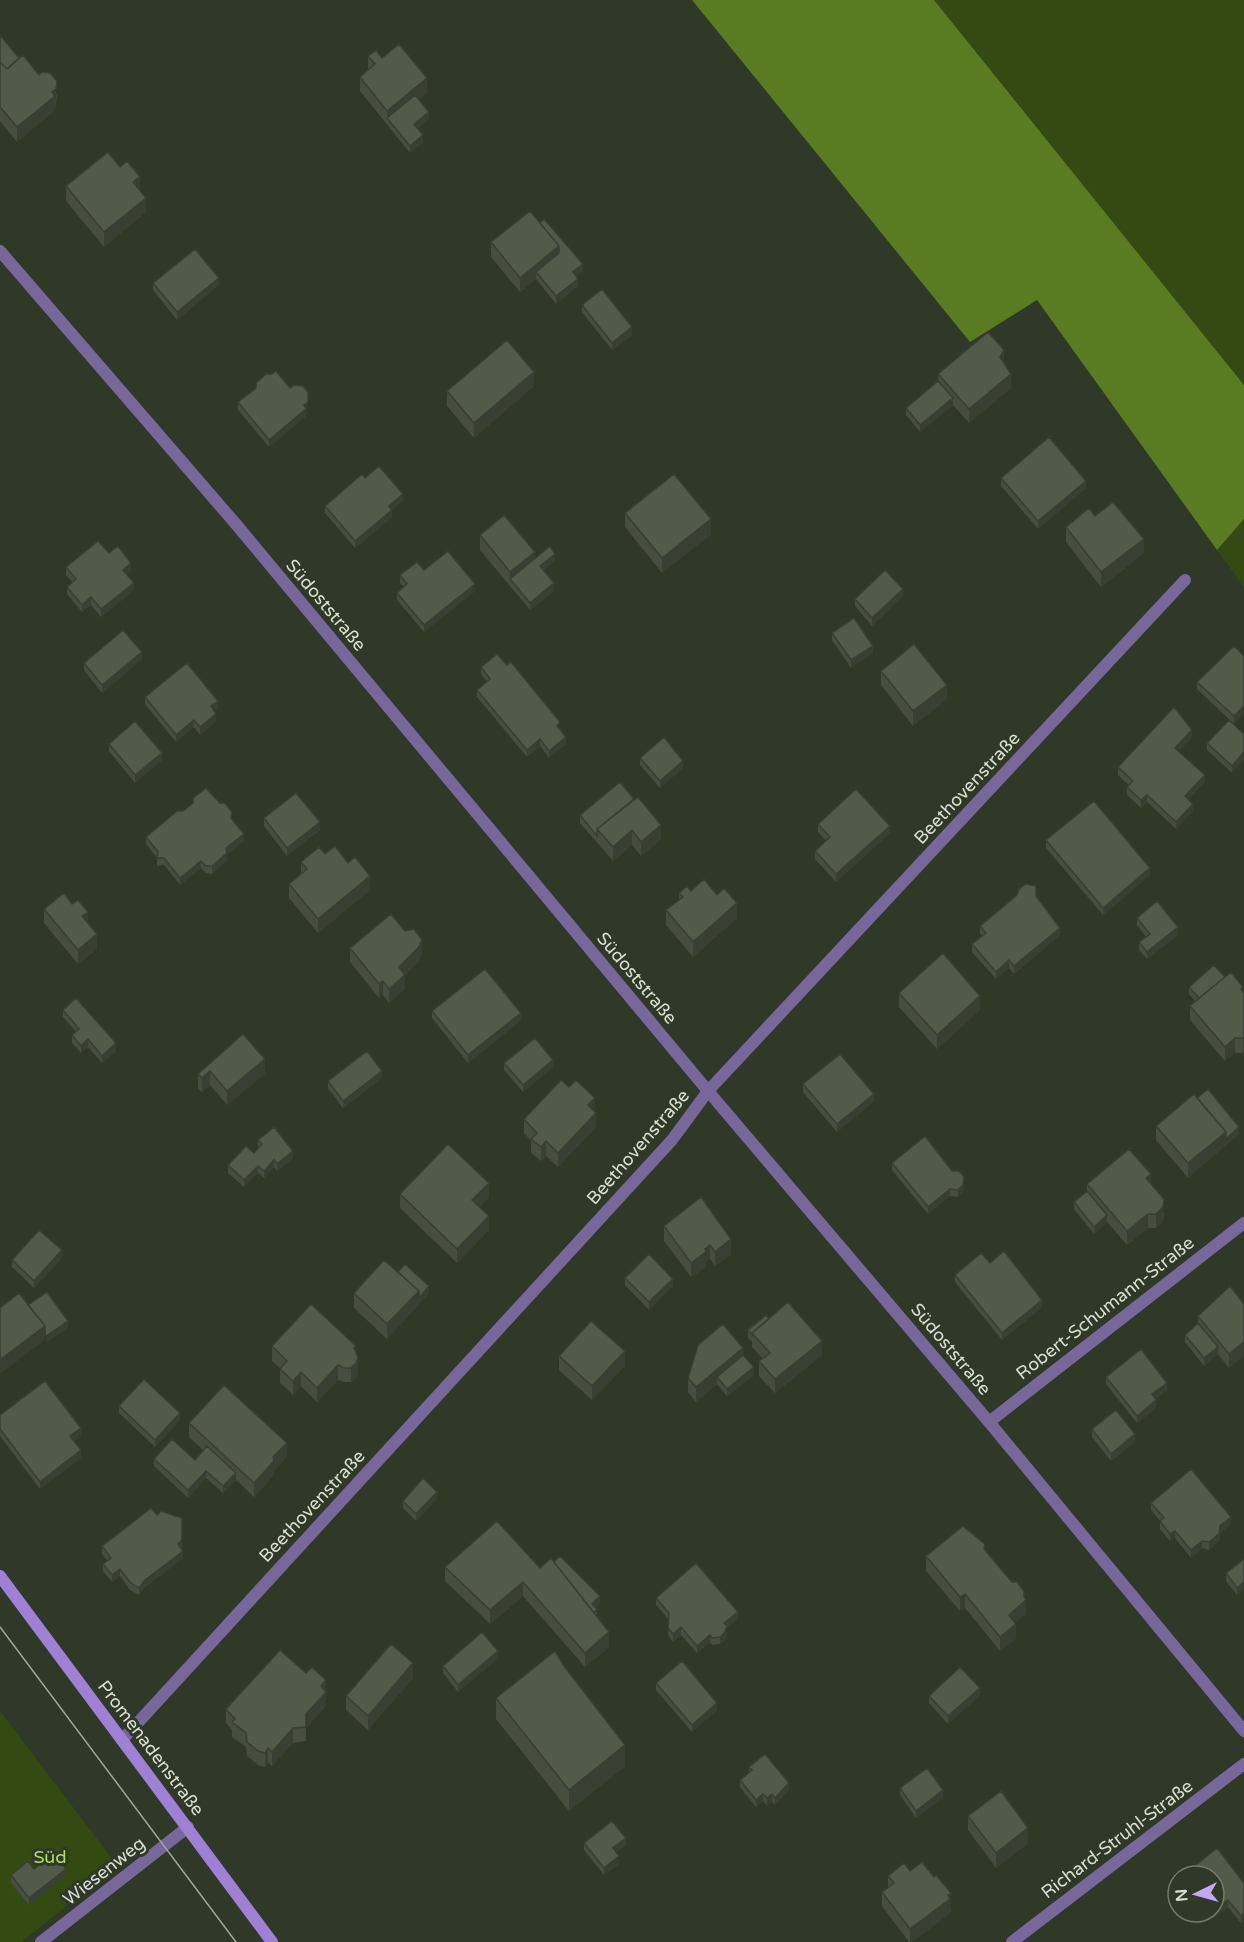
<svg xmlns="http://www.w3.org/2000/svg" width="1244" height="1942" font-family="'Varela Round',sans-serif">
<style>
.green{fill:#354912}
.forest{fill:#5a7b21}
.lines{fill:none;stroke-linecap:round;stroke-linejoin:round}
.minor{stroke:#78679b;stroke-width:12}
.secondary{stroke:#9e81d5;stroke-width:12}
.tram{stroke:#a1a79a;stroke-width:1.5}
.wall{fill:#474d3f}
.shaded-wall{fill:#393f33}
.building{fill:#525a49;stroke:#393f33;stroke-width:1.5}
.labels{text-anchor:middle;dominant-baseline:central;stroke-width:6;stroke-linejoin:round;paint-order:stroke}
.street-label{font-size:18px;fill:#d9ded3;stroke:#303827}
.park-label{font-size:18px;fill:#b0de6b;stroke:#303827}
</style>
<rect width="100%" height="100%" fill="#303827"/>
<path class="green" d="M934 0H1244V385Z
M1244 519V587L1217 550Z
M0 1711 117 1865 22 1942H0Z"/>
<path class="forest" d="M692 0H934L1244 385V519L1217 550 1037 300 970 342Z"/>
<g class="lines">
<path class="minor" d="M0 251 235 523 708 1091 989 1422 1244 1731
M989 1422 1244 1223
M122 1740 672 1140 708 1091 1185 580
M41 1942 188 1827
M1012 1942 1244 1764"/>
<path class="secondary" d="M0 1576 272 1942"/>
<path class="tram" d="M0 1627 236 1942"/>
</g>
<path class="wall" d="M0 35 19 58 57 95 55 110 17 142 0 121Z
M368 56 382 58 427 93 418 100 429 119 418 128 423 142 410 153 360 91V77L368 70Z
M66 186 146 212 104 247 66 201Z
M540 223 583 271 576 277 578 286 556 304 536 279 520 292 491 257V242Z
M153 283 219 285 177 320 153 290Z
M582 305 632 335 612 350 582 312Z
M1004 364 1011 388 969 423 953 405 920 432 906 415V408L938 381V374Z
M534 386 474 438 447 406V391Z
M290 388 308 392 306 416 269 447 238 410V402Z
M365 478 403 501 392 510V517L355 548 325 513V506Z
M1001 478 1086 488 1038 529 1001 486Z
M625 513 711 534 662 573 625 527Z
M1095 516 1144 553 1101 587 1066 542V527Z
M480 535 535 559 555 561 544 570 554 591 530 610 480 550Z
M109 553 131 570 126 574 134 590 101 617 91 605 82 612 67 594V587L72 582 66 575V567Z
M424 570 475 591 424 632 397 600V593L404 587 400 583V575Z
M903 596 872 626 855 606V599Z
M832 633 873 653 851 668 832 640Z
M1234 646V724L1197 689V682Z
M142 659 102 693 84 670V663Z
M481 667 560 729 566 744 549 758 540 746 527 757 477 697V690L487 682 481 674Z
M881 671 947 699 913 726 881 685Z
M145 697 218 708 214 711 216 721 200 735 194 727 176 742 145 704Z
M1244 734 1232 773 1207 750V743Z
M1192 737 1179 751 1205 782 1188 800 1193 811 1176 829 1147 802 1141 808 1127 795V787L1129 785 1118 775V767Z
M109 744 162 760 135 783 109 751Z
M640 758 683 768 660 788 640 765Z
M580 815 661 839 641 856 632 845 613 861 580 823Z
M264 818 320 830 287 856 264 826Z
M232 819 244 841 227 854V860L212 874 206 873 201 868 180 885 164 865 157 866V858L146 844V837Z
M818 824 890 833 836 882 815 859V851L826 841 818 832Z
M1046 840 1150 875 1103 915 1046 848Z
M325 854 370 890 318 933 289 898V884L301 873V862Z
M691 891 737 918 693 957 666 925V910L679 900V893Z
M1036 896 1060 935 1014 974 1009 968 996 979 972 952V944L983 936 980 934V926Z
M44 909 88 923 97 949 78 964 44 923Z
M1137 918 1178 935 1147 959 1139 950V942L1146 937 1137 925Z
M350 948 422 954 418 962 405 975V989L389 1003 383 995 379 998 350 962Z
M1225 977 1243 992V1053H1235L1225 1061 1190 1020V1006L1195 1001 1189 994V987Z
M899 993 980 1010 937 1049 899 1007Z
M63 1010 116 1051 102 1063 88 1047 81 1053 72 1043V1035L76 1032 63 1017Z
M432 1011 521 1020 468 1063 432 1018Z
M265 1059V1074L227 1105 210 1085 202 1092 198 1088V1074Z
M504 1063 553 1067 523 1092 504 1070Z
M382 1078 343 1108 328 1088V1081Z
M803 1084 874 1101 837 1132 803 1092Z
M1197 1098 1239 1134 1188 1178 1156 1140V1126Z
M595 1112 596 1127 558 1167 546 1156 541 1161 531 1153V1141L524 1133V1119Z
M258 1140 293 1158 277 1171 274 1167 264 1178 258 1173 244 1187 228 1173V1165L254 1153 258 1148Z
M892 1163 952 1171 964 1184 963 1192 958 1197 950 1196 928 1214 892 1170Z
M1151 1183 1164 1214 1163 1222 1156 1228H1148L1127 1245 1107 1222 1094 1234 1074 1209V1202L1087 1191V1184Z
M400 1194 489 1197 479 1207 489 1230 457 1263 400 1208Z
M664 1226 731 1254 715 1266 710 1259 706 1262V1267L691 1277 664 1241Z
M62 1258 34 1288 12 1267V1260Z
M398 1272 429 1293 387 1339 354 1308V1293Z
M955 1275 1042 1307 1002 1340 955 1282Z
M625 1278 673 1286 649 1310 625 1285Z
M1230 1286 1229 1368 1218 1354 1204 1366 1185 1342V1335L1198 1323V1316Z
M769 1319 822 1355 775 1393 759 1376V1361L763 1359 752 1347V1342L748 1338V1330Z
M272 1346 356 1352 358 1372 356 1378 351 1382H344L338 1380 317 1402 301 1386 293 1395 280 1383V1368L272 1361Z
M743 1355 754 1375 727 1396 717 1384 696 1402 688 1392V1378Z
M559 1356 625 1366 592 1400 559 1370Z
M1106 1377 1167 1390 1155 1399 1156 1408 1137 1423 1106 1384Z
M119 1406 180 1420 155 1447 119 1413Z
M0 1415 81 1436 74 1441 81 1458 40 1489 0 1436Z
M189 1423 287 1457 274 1470V1475L254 1497 236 1480 223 1493 206 1478 188 1498 154 1466V1459L195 1460 203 1450 189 1437Z
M1092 1429 1135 1442 1111 1461 1092 1437Z
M437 1499 416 1521 403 1508V1501Z
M1151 1503 1231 1524 1220 1533 1219 1541 1209 1550 1202 1548 1191 1558 1175 1538 1170 1541 1160 1529V1521L1151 1510Z
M102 1546 182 1547 181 1548 183 1558 145 1587 139 1595 130 1590 120 1576 112 1582 103 1571V1564L107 1561 102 1554Z
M926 1556 1024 1596 1026 1614 1015 1623 1016 1638 1000 1651 965 1608 960 1611 926 1571Z
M1244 1559 1237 1595 1226 1581V1573Z
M554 1562 600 1603 596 1608 597 1617 609 1647 585 1667 523 1596 490 1624 445 1581V1567L540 1568Z
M656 1598 738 1619 727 1628V1633L725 1640 720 1644 712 1645 710 1642 697 1653 681 1635 673 1642 668 1635 669 1620 656 1605Z
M498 1658 458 1692 443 1673V1666Z
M564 1666 625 1766 569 1811 496 1719V1698Z
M306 1673 326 1680V1706L306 1728V1741L293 1743 272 1766 268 1762 265 1767 258 1765 247 1756 246 1747 232 1737V1730L226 1723V1709Z
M413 1678 368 1730 346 1710V1696Z
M656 1683 717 1710 692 1732 656 1690Z
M980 1695 948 1724 929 1703V1696Z
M749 1767 789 1790 775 1805 772 1802 767 1806 763 1801 756 1807 740 1787V1780L749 1772Z
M900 1788 943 1798 916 1818 900 1795Z
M968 1816 1028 1843 996 1868 968 1830Z
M584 1843 626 1845 616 1852 619 1864 604 1875 584 1850Z
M1217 1848 1244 1883V1920L1241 1923 1228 1907 1215 1917 1211 1912H1214V1876H1185V1874Z
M34 1869 66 1876 29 1905 11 1883V1875Z
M910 1871 951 1908 950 1913 912 1942H909L882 1906V1892L888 1887V1876Z"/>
<path class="shaded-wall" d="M427 78V93L390 122 387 118V125V111Z
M57 81 55 110 17 142V127L52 92Z
M429 112V119L414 131V124Z
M423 135V142L410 153V146Z
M140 177V191L133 182Z
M146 198V212L104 247V232Z
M559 246V261L536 272V279L520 292V278Z
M583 264V271L573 280V272Z
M219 278V285L177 320V312Z
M578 279V286L556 304V296Z
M632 327V335L612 350V343Z
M1004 350V364L1000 357Z
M534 372V386L474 438V423Z
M1011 374V388L969 423V409Z
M953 398V405L920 432V425Z
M308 402 306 416 269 447V440Z
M1086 481V488L1038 529V521Z
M403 494V501L392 510V517L355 548V541L389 506Z
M711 519V534L662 573V558Z
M1144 539V553L1101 587V572Z
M535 552V566L510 579V572Z
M555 554V561L540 573V566Z
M131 563V570L123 577V570Z
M134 583V590L101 617V609Z
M554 583V591L530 610V603Z
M475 584V591L424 632V625Z
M903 589V596L872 626V618Z
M91 597V605L82 612V605Z
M873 646V653L851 668V660Z
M142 652V659L102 693V685Z
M947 685V699L913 726V711Z
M218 701V708L211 713V706Z
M1244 706V713L1234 724V716Z
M216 714V721L200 735V727Z
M194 720V727L176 742V735Z
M1192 730V737L1175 755V748Z
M566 737V744L549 758V751Z
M540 739V746L527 757V750Z
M1244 752V760L1232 773V766Z
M162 753V760L135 783V775Z
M683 761V768L660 788V781Z
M1205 775V782L1185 804V796Z
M1147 795V802L1141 808V800Z
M1193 804V811L1176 829V822Z
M320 822V830L287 856V848Z
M661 825V839L641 856V842Z
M890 826V833L836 882V874Z
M632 830V845L613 861V847Z
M244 834V841L227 854V860L212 874V866L226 848Z
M201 861V868L180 885V878Z
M1150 868V875L1103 915V908Z
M370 876V890L318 933V919Z
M737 903V918L693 957V942Z
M88 912V926L82 916Z
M1178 927V935L1147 959V952Z
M1060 928V935L1014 974V966Z
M97 934V949L78 964V950Z
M422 940V954L418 962 404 976 405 975V989L389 1003V989L399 967Z
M1009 960V968L996 979V972Z
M383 981V995L379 998V984Z
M980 996V1010L937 1049V1035Z
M521 1013V1020L468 1063V1055Z
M1244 1037V1052L1243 1053V1038Z
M1235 1038V1053L1225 1061V1047Z
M88 1039V1047L81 1053V1046Z
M116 1043V1051L102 1063V1056Z
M265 1059V1074L227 1105V1091Z
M553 1060V1067L523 1092V1085Z
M210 1071V1085L202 1092V1078Z
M382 1071V1078L343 1108V1101Z
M874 1094V1101L837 1132V1124Z
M595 1098V1112L588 1105Z
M596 1113V1127L558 1167V1153Z
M1239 1127V1134L1188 1178V1163L1226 1132Z
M546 1141V1156L541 1161V1147Z
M293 1151V1158L277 1171V1164Z
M274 1160V1167L264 1178V1171Z
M258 1166V1173L244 1187V1180Z
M1151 1174V1189L1146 1178Z
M964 1177 963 1192 958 1197V1190Z
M489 1183V1197L472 1214V1200Z
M950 1189V1196L928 1214V1207Z
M1164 1199 1163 1222 1156 1228V1214Z
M1148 1214V1228L1127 1245V1231Z
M1107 1215V1223L1094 1234V1227Z
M489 1216V1230L457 1263V1249Z
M731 1239V1254L715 1266V1252Z
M710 1245V1259L706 1262V1267L691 1277V1263Z
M62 1250V1258L34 1288V1281Z
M673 1279V1286L649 1310V1302Z
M429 1286V1293L387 1339V1324L419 1291Z
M1042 1300V1307L1002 1340V1333Z
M68 1321V1328L46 1343V1336Z
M45 1326V1340L0 1374V1360Z
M822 1341V1355L775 1393V1379Z
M1244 1342V1356L1229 1368V1354Z
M1218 1347V1354L1204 1366V1358Z
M743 1348V1362L717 1377V1384L696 1402V1387Z
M625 1351V1366L592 1400V1386Z
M358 1357V1372L356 1378 351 1382V1368Z
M338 1365V1380L317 1402V1388Z
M754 1367V1375L727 1396V1389Z
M301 1372V1386L293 1395V1381Z
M1167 1383V1390L1152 1402V1394Z
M1156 1400V1408L1137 1423V1416Z
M180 1413V1420L155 1447V1440Z
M81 1428V1436L70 1443V1436Z
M1135 1434V1442L1111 1461V1454Z
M287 1443V1457L274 1470V1475L254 1497V1483L273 1457Z
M81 1450V1458L40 1489V1482Z
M206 1471V1478L188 1498V1490Z
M236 1473V1480L223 1493V1486Z
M437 1492V1499L416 1521V1514Z
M1231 1517V1524L1220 1533 1219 1541 1209 1550V1542L1220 1526Z
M1175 1531V1538L1170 1541V1534Z
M182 1540V1547L178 1551V1544Z
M1202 1541V1548L1191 1558V1550Z
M183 1551V1558L145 1587 139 1595V1588L145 1580Z
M120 1569V1576L112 1582V1575Z
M523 1582V1596L490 1624V1610Z
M1244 1582V1589L1237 1595V1588Z
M965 1594V1608L960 1611V1597Z
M600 1596V1603L592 1611V1604Z
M1026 1600V1614L1009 1629V1615Z
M738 1612V1619L727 1628V1633L725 1640 720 1644V1637L724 1623Z
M1016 1624V1638L1000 1651V1637Z
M681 1627V1635L673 1642V1634Z
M609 1632V1647L585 1667V1653Z
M710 1635V1642L697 1653V1646Z
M498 1651V1658L458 1692V1685Z
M413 1663V1678L368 1730V1716Z
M326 1680V1706L306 1728V1714L321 1686Z
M980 1688V1695L948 1724V1716Z
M717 1703V1710L692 1732V1725Z
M293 1728V1743L272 1766V1752Z
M625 1745V1766L569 1811V1790Z
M268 1748V1762L265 1767V1753Z
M789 1783V1790L775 1805V1798Z
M943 1790V1798L916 1818V1811Z
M763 1794V1801L756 1807V1800Z
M772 1794V1802L767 1806V1798Z
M1028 1828V1843L996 1868V1853Z
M626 1838V1845L613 1855V1848Z
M619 1856V1864L604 1875V1868Z
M66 1869V1876L29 1905V1898Z
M951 1893 950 1913 912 1942H910V1929Z
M1228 1900V1907L1215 1917V1910Z
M1244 1913V1920L1241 1923V1916Z"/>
<path class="building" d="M0 35 19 58 7 69 1 63 0 64Z
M399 44 427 78 387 111 360 77 375 64 368 56 376 50 382 58Z
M23 55 39 75 42 72 50 73 57 81 56 89 52 92 55 96 17 127 0 107V64L1 63 7 69Z
M415 95 429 112 414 124 423 135 410 146 387 118Z
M108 152 120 167 127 161 140 177 133 182 146 198 104 232 66 186Z
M530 211 559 246 520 278 491 242Z
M544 219 583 264 573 272 578 279 556 296 536 272 559 253V246L540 223Z
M195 249 219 278 177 312 153 283Z
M602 289 632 327 612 343 582 305Z
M988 332 1004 350 1000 357 1011 374 969 409 938 374Z
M507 340 534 372 474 423 447 391Z
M276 371 290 388 294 385 303 386 308 392V402L304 405 306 409 269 440 238 402 256 388V383L266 374H272Z
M938 381 953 398 920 425 906 408Z
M1049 437 1086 481 1038 521 1001 478Z
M379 466 403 494 389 506 392 510 355 541 325 506 362 474 365 478Z
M674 474 711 519 662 558 625 513Z
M1113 502 1144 539 1101 572 1066 527 1089 508 1095 516Z
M504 515 535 552 510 572 480 535Z
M98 541 109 553 118 546 131 563 123 570 134 583 101 609 91 597 82 605 67 587 76 579 66 567Z
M550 546 555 554 540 566 554 583 530 603 510 579Z
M448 551 475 584 424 625 397 593 407 584 400 575 417 562 424 570Z
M885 570 903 589 872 618 855 599Z
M854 618 873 646 851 660 832 633Z
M123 630 142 652 102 685 84 663Z
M914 644 947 685 913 711 881 671Z
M1234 646 1244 656V706L1234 716 1197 682Z
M497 654 507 665 511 662 560 722 557 726 566 737 549 751 540 739 527 750 477 690 490 679 481 667Z
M187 663 218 701 211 706 216 714 200 727 194 720 176 735 145 697Z
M1174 707 1192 730 1175 748 1205 775 1185 796 1193 804 1176 822 1147 795 1141 800 1127 787 1133 781 1118 767Z
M1229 720 1244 734V752L1232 766 1207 743Z
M135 721 162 753 135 775 109 744Z
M664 737 683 761 660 781 640 758Z
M620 782 634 799 597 829V836L580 815Z
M206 788 220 803H225L232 812 231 818 244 834 226 848 227 853 212 866H206L201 861 180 878 164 858H157L158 852 146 837 177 811H183L193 803V798Z
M856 789 890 826 836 874 815 851 830 837 818 824Z
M296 793 320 822 287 848 264 818Z
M638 797 661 825 641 842 632 830 613 847 597 829Z
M1094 801 1150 868 1103 908 1046 840Z
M335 846 348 863 355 857 370 876 318 919 289 884 307 869 301 862 319 847 325 854Z
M704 879 717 895 724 888 737 903 693 942 666 910 683 897 679 893 687 886 691 891Z
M1026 884 1036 886V896L1060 928 1014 966 1009 960 996 972 972 944 986 933 980 926 1017 895 1019 889Z
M64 893 72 904 78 900 88 912 82 916 97 934 78 950 44 909Z
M1157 901 1178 927 1147 952 1139 942 1150 934 1137 918Z
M391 914 405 931 414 929 422 940 418 948 399 967 405 975 389 989 383 981 379 984 350 948Z
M943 953 980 996 937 1035 899 993Z
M1214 965 1225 977 1199 998 1189 987Z
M485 969 521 1013 468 1055 432 1011Z
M1231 972 1243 987 1241 989 1244 993V1037L1243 1038H1235L1225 1047 1190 1006Z
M76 998 116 1043 102 1056 88 1039 81 1046 72 1035 79 1029 63 1010Z
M243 1034 265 1059 227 1091 210 1071 202 1078 198 1074Z
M535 1038 553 1060 523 1085 504 1063Z
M367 1051 382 1071 343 1101 328 1081Z
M840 1054 874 1094 837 1124 803 1084Z
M561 1080 569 1087 576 1080 595 1098 588 1105 596 1113 558 1153 546 1141 541 1147 531 1139 537 1133 524 1119Z
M1208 1089 1239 1127 1226 1139V1132L1197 1098Z
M1194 1094 1226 1132 1188 1163 1156 1126Z
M274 1127 293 1151 277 1164 274 1160 264 1171 258 1166 244 1180 228 1165 246 1146 254 1153 262 1144 258 1140Z
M925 1136 952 1171H959L964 1177 963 1185 958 1190 950 1189 928 1207 892 1163Z
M448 1144 489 1183 472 1200 489 1216 457 1249 400 1194Z
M1129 1149 1151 1174 1146 1178 1164 1199 1163 1207 1156 1214H1148L1127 1231 1087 1184Z
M1087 1191 1107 1215 1094 1227 1074 1202Z
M701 1197 731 1239 715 1252 710 1245 705 1249 706 1252 691 1263 664 1226Z
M39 1230 62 1250 34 1281 12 1260Z
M1004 1251 1042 1300 1002 1333 955 1275 981 1253 990 1263Z
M649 1254 673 1279 649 1302 625 1278Z
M384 1260 419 1291 387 1324 354 1293Z
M405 1264 429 1286 419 1298V1291L398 1272Z
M1230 1286 1244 1304V1342L1229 1354 1198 1316Z
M47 1292 68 1321 46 1336 45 1334V1326L28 1305Z
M19 1293 45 1326 0 1360V1308Z
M788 1302 822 1341 775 1379 759 1361 770 1353 752 1333Z
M311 1304 356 1346 354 1348 358 1357 356 1363 351 1368H344L338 1365 317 1388 301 1372 293 1381 280 1369 287 1361 272 1346Z
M766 1315 769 1319 752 1333V1335L748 1330Z
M591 1321 625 1351 592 1386 559 1356Z
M1198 1323 1218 1347 1204 1358 1185 1335Z
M723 1324 743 1348 696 1387 688 1378 698 1345Z
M1141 1349 1167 1383 1152 1394 1156 1400 1137 1416 1106 1377Z
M743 1355 754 1367 727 1389 717 1377Z
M144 1379 180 1413 155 1440 119 1406Z
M45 1381 81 1428 70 1436 81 1450 40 1482 0 1429V1415Z
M224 1385 287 1443 273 1457 274 1461 254 1483 189 1423Z
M1116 1410 1135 1434 1111 1454 1092 1429Z
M172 1439 195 1460 207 1446 236 1473 223 1486 206 1471 188 1490 154 1459Z
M1191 1469 1231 1517 1220 1526 1219 1534 1209 1542 1202 1541 1191 1550 1175 1531 1170 1534 1160 1521 1164 1518 1151 1503Z
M423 1478 437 1492 416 1514 403 1501Z
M151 1508 157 1515 161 1511 182 1518V1540L178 1544 183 1551 145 1580 139 1588 130 1582 120 1569 112 1575 103 1564 111 1558 102 1546Z
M497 1521 540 1568 551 1558 609 1632 585 1653 523 1582 490 1610 445 1567Z
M963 1526 985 1544 984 1549 1012 1582H1017L1024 1591V1596L1026 1600 1009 1615 1016 1624 1000 1637 965 1594 960 1597 926 1556Z
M560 1556 600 1596 592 1604 597 1609 594 1613 554 1562Z
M1244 1559V1582L1237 1588 1226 1573Z
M696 1563 738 1612 724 1623 727 1626 725 1632 720 1637 712 1638 710 1635 697 1646 681 1627 673 1634 668 1628 669 1613 656 1598Z
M482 1632 498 1651 458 1685 443 1666Z
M391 1644 413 1663 368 1716 346 1696Z
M280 1650 306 1673 312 1667 326 1680 321 1686 326 1692 306 1714V1727L293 1728 272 1752 268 1748 265 1753 258 1751 247 1742 246 1733 232 1722 235 1719 226 1709Z
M555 1651 564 1666 625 1745 569 1790 496 1698Z
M682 1661 717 1703 692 1725 656 1683Z
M960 1667 980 1688 948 1716 929 1696Z
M765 1754 789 1783 775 1798 772 1794 767 1798 763 1794 756 1800 740 1780 752 1770 749 1767Z
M927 1768 943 1790 916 1811 900 1788Z
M1001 1791 1028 1828 996 1853 968 1816Z
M612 1821 626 1838 613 1848 619 1856 604 1868 584 1843Z
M1217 1848 1244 1883V1913L1241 1916 1228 1900 1215 1910 1214 1909V1876H1187L1185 1874Z
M53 1853 66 1869 29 1898 11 1875 28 1861 34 1869Z
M922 1862 934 1877 936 1875 951 1893 948 1895 950 1899 910 1929 882 1892 894 1883 888 1876 904 1863 910 1871Z"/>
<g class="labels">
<g class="street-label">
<text transform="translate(326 605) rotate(50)">Südoststraße</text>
<text transform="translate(967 788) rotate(-47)">Beethovenstraße</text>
<text transform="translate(637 978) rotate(50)">Südoststraße</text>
<text transform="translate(638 1147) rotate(-49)">Beethovenstraße</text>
<text transform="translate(1105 1308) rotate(-38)">Robert-Schumann-Straße</text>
<text transform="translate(951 1349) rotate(50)">Südoststraße</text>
<text transform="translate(312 1506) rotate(-47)">Beethovenstraße</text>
<text transform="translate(151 1748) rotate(53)">Promenadenstraße</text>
<text transform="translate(1117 1839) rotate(-37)">Richard-Struhl-Straße</text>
<text transform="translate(104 1871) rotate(-38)">Wiesenweg</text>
</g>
<g class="park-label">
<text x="50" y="1857">Süd</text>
</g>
</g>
<g transform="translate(1196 1894) rotate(265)"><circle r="28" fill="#303827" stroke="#747a6c" stroke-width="1.5"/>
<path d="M0-4.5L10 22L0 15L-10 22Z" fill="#c1a8f3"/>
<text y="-9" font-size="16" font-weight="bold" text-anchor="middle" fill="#d9ded3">N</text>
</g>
</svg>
